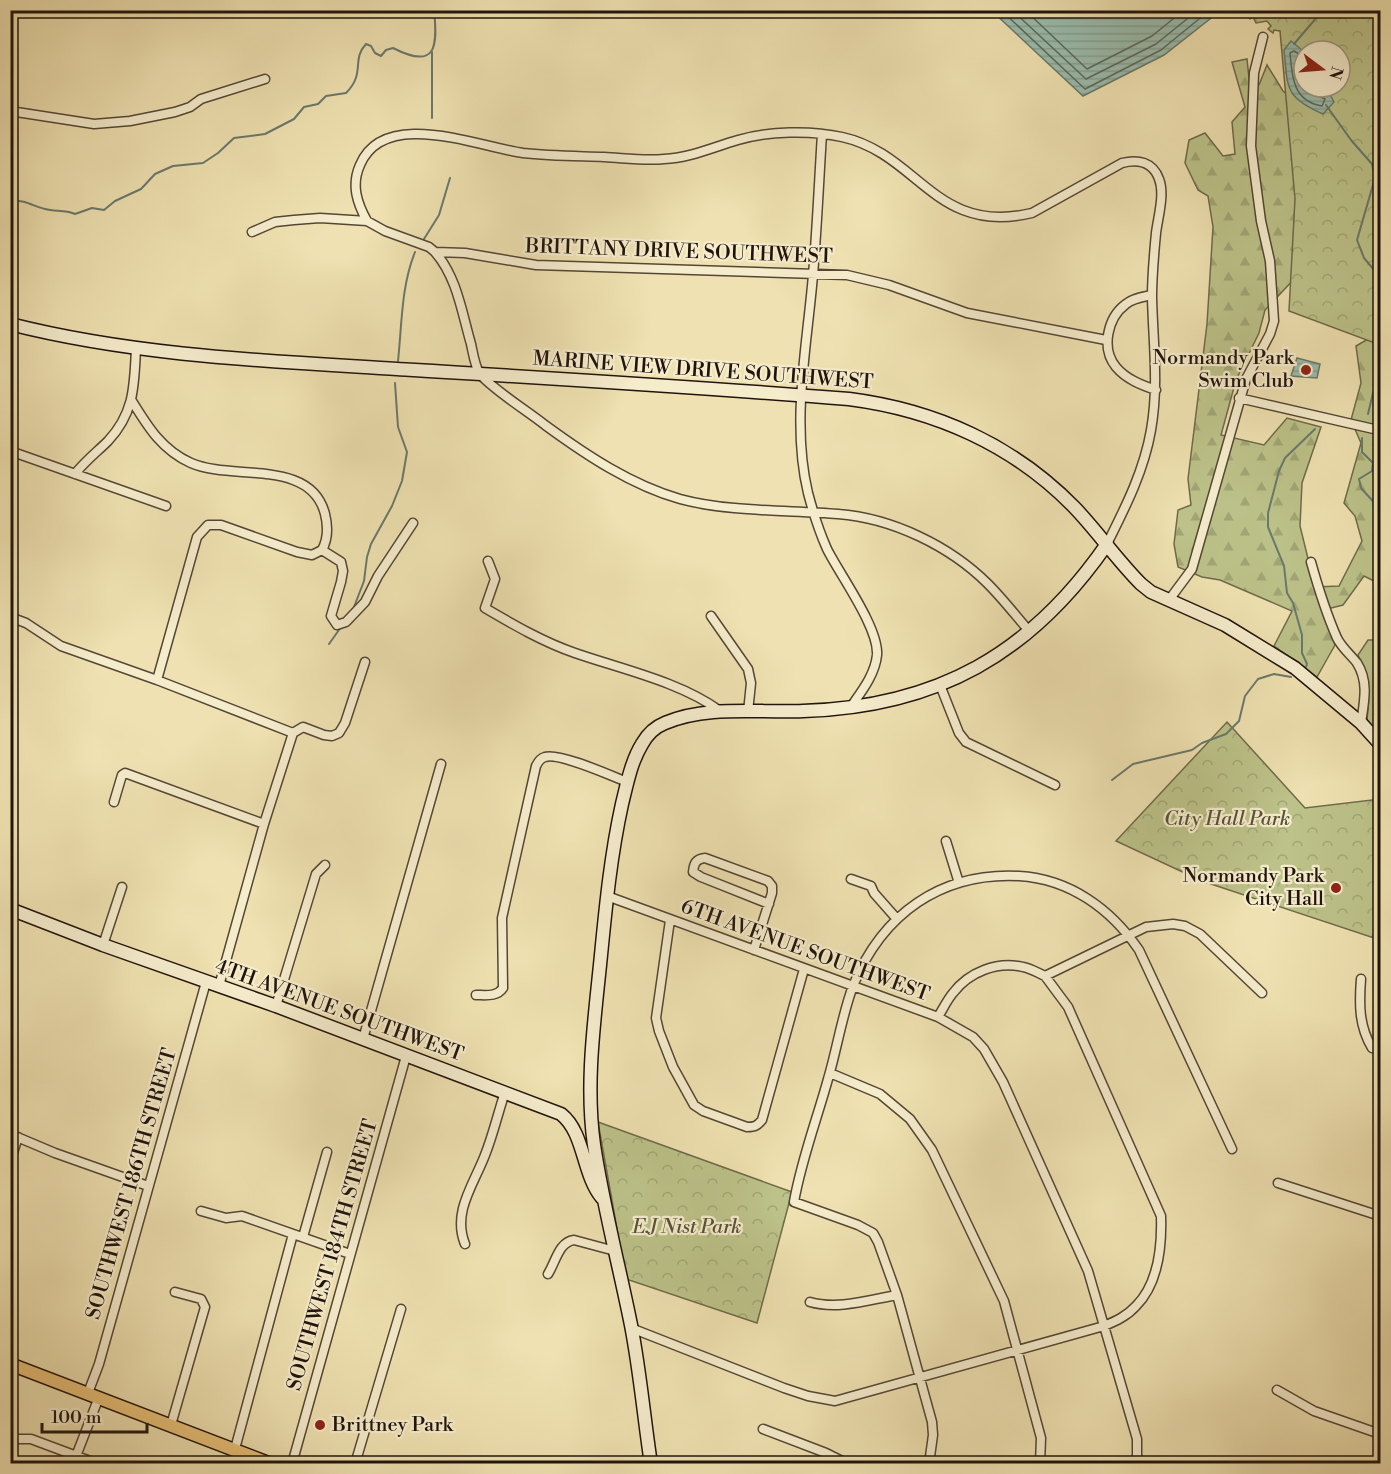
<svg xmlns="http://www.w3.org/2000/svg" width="1391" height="1474" font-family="'Libre Bodoni',serif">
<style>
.forest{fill:url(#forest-firs);stroke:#6e6b4a;stroke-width:1.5}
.park{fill:url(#park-crowns);stroke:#6e6b4a;stroke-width:1.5;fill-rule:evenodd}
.water{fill:url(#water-rules);stroke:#69796d;stroke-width:1.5}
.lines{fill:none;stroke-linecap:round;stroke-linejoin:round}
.shore{stroke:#5d685d;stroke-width:1.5}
.stream{stroke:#69796d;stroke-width:2}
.street-casing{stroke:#544735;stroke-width:11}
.secondary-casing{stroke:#20140c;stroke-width:15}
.primary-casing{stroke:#20140c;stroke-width:15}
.street{stroke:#f5eccc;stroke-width:8}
.secondary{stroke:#f5eccc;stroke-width:12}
.primary{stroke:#e8c078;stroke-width:12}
.poi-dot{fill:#8f2418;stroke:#f5eccc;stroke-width:2}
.labels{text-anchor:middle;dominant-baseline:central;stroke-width:4.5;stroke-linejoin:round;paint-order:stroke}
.street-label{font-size:20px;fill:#20140c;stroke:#f5eccc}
.poi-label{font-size:20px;fill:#20140c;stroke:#f5eccc;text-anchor:end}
.park-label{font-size:20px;font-style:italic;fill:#575138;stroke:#f5eccc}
</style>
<defs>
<pattern id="forest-firs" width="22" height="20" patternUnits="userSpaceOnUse" patternTransform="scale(1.5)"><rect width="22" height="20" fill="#bcc289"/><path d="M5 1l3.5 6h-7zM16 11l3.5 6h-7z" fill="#a1a675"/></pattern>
<pattern id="park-crowns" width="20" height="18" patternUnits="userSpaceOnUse" patternTransform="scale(1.5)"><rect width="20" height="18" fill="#bcc289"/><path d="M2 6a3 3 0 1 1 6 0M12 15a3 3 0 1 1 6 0" fill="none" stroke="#a1a675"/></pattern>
<pattern id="water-rules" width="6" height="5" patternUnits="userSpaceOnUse" patternTransform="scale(1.5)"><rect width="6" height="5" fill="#9abdae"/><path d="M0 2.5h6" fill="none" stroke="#84a294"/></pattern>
</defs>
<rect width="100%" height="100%" fill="#efe1b1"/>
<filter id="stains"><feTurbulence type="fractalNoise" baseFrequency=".00333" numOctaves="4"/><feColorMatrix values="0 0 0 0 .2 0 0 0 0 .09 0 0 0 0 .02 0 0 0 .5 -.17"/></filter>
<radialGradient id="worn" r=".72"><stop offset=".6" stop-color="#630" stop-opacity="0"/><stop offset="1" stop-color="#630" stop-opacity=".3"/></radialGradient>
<path class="forest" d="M1247 59 1250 88 1259 85 1267 65 1283 91 1296 102 1314 258 1265 310 1259 333 1236 380 1221 435 1264 445 1287 418 1321 427 1302 483 1300 526 1315 587 1339 586 1362 541 1355 516 1344 503 1361 443 1351 420 1361 383 1356 346 1370 338 1380 310V584L1364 576 1343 605 1323 610 1335 645 1317 677 1274 646 1292 611 1220 580 1202 577 1178 567 1174 544 1178 510 1191 505 1188 479 1207 324 1213 227 1208 196 1198 190 1185 163 1189 140 1205 133 1223 156 1235 154 1232 122 1245 107 1232 62Z
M1368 640H1380V735L1367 720C1370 691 1371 681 1358 655Z"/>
<path class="park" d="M1246 11H1380V345L1289 311 1295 199 1280 31 1274 30 1273 33 1268 29 1271 26 1267 21 1256 23 1253 17 1250 19ZM1304 51H1340V87H1304Z
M1227 722 1305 808 1380 799V940L1202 881 1116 841Z
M598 1122 792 1192 757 1323 626 1279Z"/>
<path class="water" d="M992 11H1220L1164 55 1083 96Z
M1291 41 1302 50 1304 87H1312L1329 93 1334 102 1323 114C1284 97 1288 88 1284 50Z
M1297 358 1320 364 1317 378 1291 376Z"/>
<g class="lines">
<path class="shore" d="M1001 10 1085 89 1161 50 1210 10
M1012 10 1086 79 1156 44 1198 10
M1025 10 1087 69 1152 36 1184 10
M1304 57 1294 51 1290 53C1292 77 1293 101 1322 106L1325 99 1314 94 1311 87"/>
<path class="stream" d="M1294 44 1323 10
M432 52V118
M1326 105 1351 140 1372 164 1375 178 1357 240 1364 258 1380 277
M10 201C23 199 33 206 45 209 56 212 64 209 75 214L92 208 104 210 115 201 141 189 155 174 173 166 203 163 218 153 234 138 265 134 294 119 304 107 318 104 326 96 346 93C366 73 351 60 366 44L371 46 375 53 381 56 386 50 393 48C436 70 438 48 434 10
M424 239 439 215 450 178
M398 361C402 324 401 287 415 252
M1368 414 1373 393 1380 385
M1362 438V452L1373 463 1372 471 1359 479 1361 488 1380 509
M354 607 364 581 367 557 371 544 392 506 402 481 407 452 398 427 395 383
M329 644 341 627
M1305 669 1307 664 1302 653V635L1293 603 1287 593 1284 566 1268 527V513L1279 471 1285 458 1315 429
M1112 780 1133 764 1192 750 1202 743 1226 734 1239 721 1245 696 1258 679 1274 674 1291 677"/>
<defs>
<path id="street" d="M10 111 94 124 130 121 175 112 190 107 201 99 265 79
M822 134C819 181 817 228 813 275 807 347 791 422 808 493 813 512 819 531 827 549 840 575 879 628 877 655 875 675 861 692 850 708
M367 221C357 203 351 185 360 165 384 107 479 147 523 153 550 156 577 156 604 157 624 158 644 161 664 159 690 158 713 147 738 140 768 131 811 130 842 137 919 154 935 236 1032 213L1122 163C1138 159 1153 162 1159 179 1165 194 1158 217 1156 233 1154 254 1152 276 1152 297 1153 342 1159 385 1151 430 1144 471 1125 508 1107 544
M252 232 275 222 294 220 320 218 367 221 385 231 429 247 435 252 465 253 536 265 847 275 889 285 967 313 1106 340
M435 252C457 277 462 313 471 344 473 353 475 367 480 374 492 389 529 412 545 425 586 455 631 485 680 499 728 512 788 510 838 514 892 518 950 546 988 584 1003 599 1016 616 1030 632
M1152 295C1143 297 1133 298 1126 304 1107 318 1101 349 1116 367 1126 379 1141 385 1156 390
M1239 398 1378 430
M132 401C148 427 162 450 191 463 232 481 311 458 325 514 328 526 328 539 322 550
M10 451 166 506
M75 474C85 461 97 452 108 441 135 412 134 385 136 349
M322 550 341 562 343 571 341 582 331 616 337 625 346 622 365 602 378 576 413 523
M488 561 495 579 485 608C514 625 543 642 575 653 621 669 681 682 720 711
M1311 562C1318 587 1326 613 1337 638 1342 648 1350 654 1357 663 1369 682 1364 702 1361 723
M1169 600 1192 569 1246 379 1270 334 1274 321 1270 261 1261 221 1251 146 1254 73 1263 37
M711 616 748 669 751 683 748 712
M10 617 26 623 61 646 157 680 293 733
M157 680 197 537 208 525H221L297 552 312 555 322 550
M940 685 959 733 966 742 1055 785
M293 733 303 727 324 735 332 736 339 733 345 723 365 662
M114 802 122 775 125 773 264 824
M946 841 959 883
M851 879 871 886 874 893 896 918
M607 896 938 1017 973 1037 984 1049 1003 1082 1088 1271 1137 1439V1464
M670 920 656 1018 659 1031 673 1067 694 1105 703 1111 747 1127C755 1127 757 1126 762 1120L804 969
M103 945 122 887
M754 950 772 893V886L768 881 705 858C696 859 694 863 693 872L701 877 769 904
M1361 979C1359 1005 1359 1026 1372 1048L1380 1050
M219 986 264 824 293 733
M476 995C486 995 497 997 503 988L502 918 536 766C538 762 541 758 545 757 558 752 612 776 627 782
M276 1006 316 874 325 865
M938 1017C943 1009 947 1000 953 993 969 972 997 961 1023 967 1030 968 1038 973 1045 976L1146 927 1173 924 1185 926 1200 934 1262 993
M363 1039 441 764
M830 1073 880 1094 910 1119 932 1150 1004 1301 1041 1438 1040 1464
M10 1134 55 1153 148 1186
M10 1162 18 1137
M1278 1183 1380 1216
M201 1211 226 1218 242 1216 350 1254
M303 1237 327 1152
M465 1244C452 1212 474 1184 485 1155 493 1135 498 1113 505 1092
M548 1274C556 1261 559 1242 574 1240L615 1251
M810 1302C838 1310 868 1300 897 1295
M631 1328 784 1388 808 1396 835 1401 1104 1326C1116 1321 1127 1316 1136 1306 1158 1284 1162 1246 1161 1216L1068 1007 1045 976
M1277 1390 1314 1411 1380 1434
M88 1393 99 1364 206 982
M171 1425 205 1307 201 1299 175 1292
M763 1429 826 1453 848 1464
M10 1439H31L98 1464
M235 1449 293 1234
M73 1464 99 1397
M292 1464 406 1056
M355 1464 401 1309
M929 1464 933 1435 932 1422 897 1295 878 1242 873 1233 858 1225 794 1202C801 1161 817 1119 828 1079 837 1049 842 1015 853 986 882 914 941 872 1019 876 1070 879 1111 909 1139 950L1232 1149"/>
<path id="secondary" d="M10 324C136 356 268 361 397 369 547 378 698 387 849 399 935 410 1014 445 1075 508 1098 532 1117 560 1141 584L1151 592 1225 625 1295 668 1361 723 1380 744
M10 909 103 945 276 1006 561 1114C585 1133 582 1174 602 1198
M651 1464C644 1418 640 1371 631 1325 619 1265 603 1205 594 1145 585 1082 595 1017 601 955 606 904 611 854 622 804 627 784 631 762 642 744 647 735 655 727 665 723 707 705 758 713 803 711 937 707 1031 654 1107 544"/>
<path id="primary" d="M10 1364 271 1464"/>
</defs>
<use href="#street" class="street-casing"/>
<use href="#secondary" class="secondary-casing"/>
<use href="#primary" class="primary-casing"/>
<use href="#street" class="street"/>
<use href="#secondary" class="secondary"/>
<use href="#primary" class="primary"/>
</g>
<g class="poi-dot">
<circle cx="1306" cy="370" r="6"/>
<circle cx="1336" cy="888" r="6"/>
<circle cx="320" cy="1425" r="6"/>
</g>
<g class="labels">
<g class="street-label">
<text transform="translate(679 252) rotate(2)">BRITTANY DRIVE SOUTHWEST</text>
<text transform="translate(703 371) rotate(4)">MARINE VIEW DRIVE SOUTHWEST</text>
<text transform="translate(805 951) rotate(20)">6TH AVENUE SOUTHWEST</text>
<text transform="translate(339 1011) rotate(20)">4TH AVENUE SOUTHWEST</text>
<text transform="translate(132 1184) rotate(-74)">SOUTHWEST 186TH STREET</text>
<text transform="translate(333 1255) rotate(-74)">SOUTHWEST 184TH STREET</text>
</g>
<g class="poi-label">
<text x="1294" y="358">Normandy Park<tspan x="1294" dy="23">Swim Club</tspan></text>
<text x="1324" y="876">Normandy Park<tspan x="1324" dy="23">City Hall</tspan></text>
<text x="332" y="1425" text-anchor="start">Brittney Park</text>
</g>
<g class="park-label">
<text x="1227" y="819">City Hall Park</text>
<text x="687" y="1227">E.J Nist Park</text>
</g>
</g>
<rect width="1391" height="1474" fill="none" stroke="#efe1b1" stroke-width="36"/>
<rect x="12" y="12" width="1367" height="1450" fill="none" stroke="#20140c" stroke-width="3"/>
<rect x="18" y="18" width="1355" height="1438" fill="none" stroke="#20140c" stroke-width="1.5"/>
<g transform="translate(1322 69) rotate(106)"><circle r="28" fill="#f5eccc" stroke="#a0967f" stroke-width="1.5"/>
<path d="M0-4.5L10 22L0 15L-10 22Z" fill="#8f2418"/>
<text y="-9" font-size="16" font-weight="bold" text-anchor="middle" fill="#20140c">N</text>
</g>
<path d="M42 1423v9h105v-9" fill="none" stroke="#20140c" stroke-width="3"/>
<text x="51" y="1423" font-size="18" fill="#20140c" stroke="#f5eccc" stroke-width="4.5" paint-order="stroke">100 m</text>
<rect width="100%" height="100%" filter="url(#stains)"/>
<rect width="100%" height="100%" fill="url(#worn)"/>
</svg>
